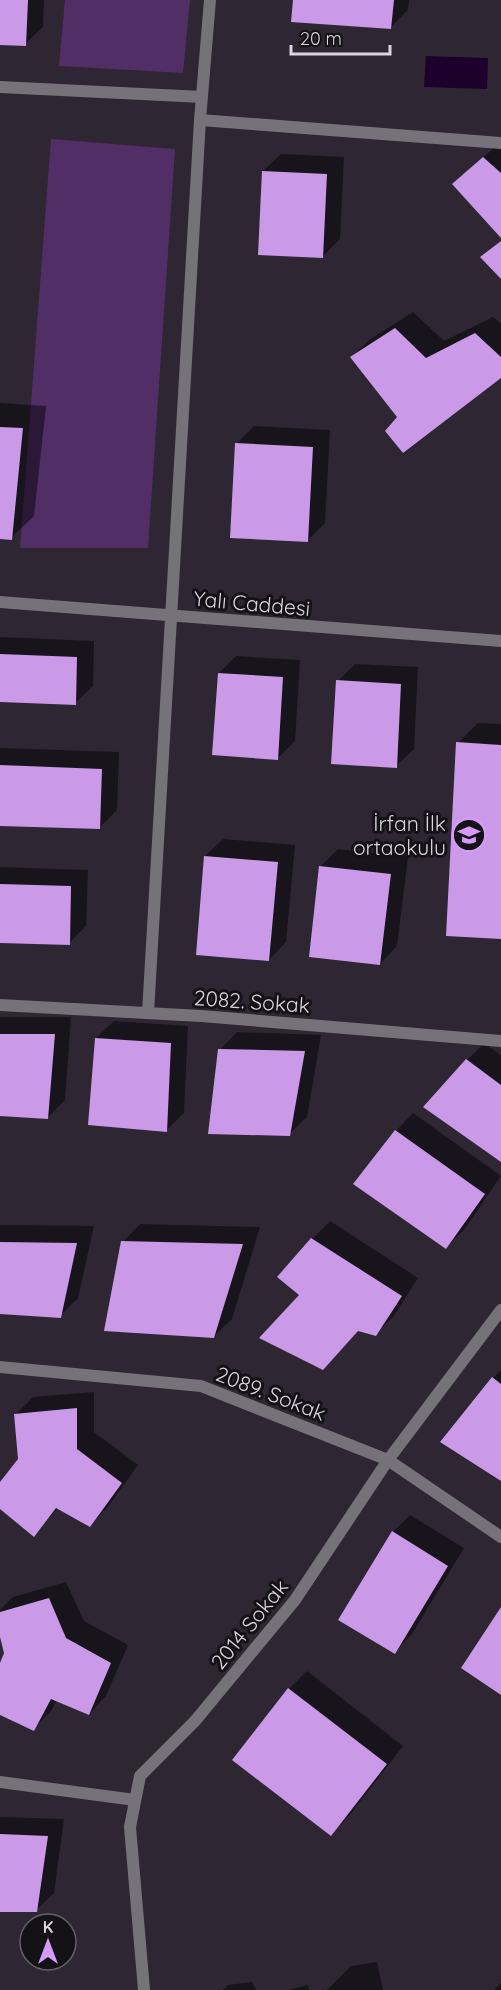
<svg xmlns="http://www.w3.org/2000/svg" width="501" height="1990" font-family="Quicksand,sans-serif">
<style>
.green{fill:#512e65}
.water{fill:#1e002d}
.shadow{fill:#0007}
.building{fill:#ca99e7}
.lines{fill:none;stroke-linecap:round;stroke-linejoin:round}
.street{stroke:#767279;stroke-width:12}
.labels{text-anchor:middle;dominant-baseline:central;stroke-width:6;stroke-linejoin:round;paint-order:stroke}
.street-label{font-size:21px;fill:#dbd6de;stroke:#141117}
.poi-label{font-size:21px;fill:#dbd6de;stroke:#141117;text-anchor:end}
</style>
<rect width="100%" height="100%" fill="#2e2633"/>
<path class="green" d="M65 0H190L183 73 59 66Z
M51 139 175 149 148 548H20Z"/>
<path class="water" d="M426 56 488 58 487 89 424 87Z"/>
<path class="shadow" d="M0 0H44L43 27 25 44 0 43Z
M294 0H409L408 10 391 27Z
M501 141V235L455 184Z
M281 154 344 157 340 239 323 256 263 171Z
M413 312 444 341 493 317 501 324V376L399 417 352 357 369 340Z
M0 403 46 406 34 516 11 538 0 537Z
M254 426 330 430 325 523 308 540 236 444Z
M0 637 94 641 93 686 75 703 0 701Z
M236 656 300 660 295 741 277 759 219 673Z
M355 664 418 667 414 749 396 766 338 681Z
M478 723 501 724V937L458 743Z
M0 748 119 752 117 810 99 828 0 824Z
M223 839 295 845 286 942 269 960 205 856Z
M338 849 408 857 397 946 380 964 321 866Z
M0 867 88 870 86 926 69 943 0 941Z
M0 1017H71L65 1100 48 1117 0 1115Z
M114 1021 188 1026 184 1113 167 1130 96 1038Z
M237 1032 321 1035 307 1117 289 1134 220 1050Z
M484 1043 501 1055V1160L467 1060Z
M413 1113 501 1176 464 1230 446 1247 355 1183 396 1131Z
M330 1221 418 1278 393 1317 375 1334 359 1329 301 1295 312 1239Z
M140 1224 260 1227 232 1319 214 1336 123 1242Z
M0 1225 94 1226 78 1298 60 1316 0 1312Z
M501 1370V1479L493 1378Z
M94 1392V1432L138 1465 107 1508 90 1525 58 1508 33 1535 0 1507V1485L20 1459 15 1415 33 1397Z
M410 1515 464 1548 412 1634 395 1652 393 1532Z
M66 1582 84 1621 128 1645 106 1696 89 1714 57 1700 51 1711 33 1729 0 1713V1667L6 1653 0 1632V1610L13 1597Z
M307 1671 403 1746 349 1816 331 1834 234 1759 289 1689Z
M0 1817 64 1819 54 1893 36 1910H0Z
M377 1962 383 1990H327L351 1966Z
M252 1982 256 1990H223L228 1985Z
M501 1983V1990H494Z
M308 1985 309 1990H288Z"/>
<path class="building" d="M0 0H28L26 46 0 45Z
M293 0H394L391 29 291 22Z
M483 157 501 173V238L452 184Z
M262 171 327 174 323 258 258 255Z
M501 241V279L480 257Z
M395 328 426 358 475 333 501 357V378L403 453 385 431 397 417 350 357Z
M0 427 23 428 12 540 0 539Z
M235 443 313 447 308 542 230 538Z
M0 654 77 657 76 705 0 702Z
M218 673 283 677 278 760 212 755Z
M336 680 401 684 397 768 331 764Z
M456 742 501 745V939L446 936Z
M0 765 102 769 100 829 0 826Z
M204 856 278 862 269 961 196 955Z
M319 866 391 874 380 965 309 957Z
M0 884 71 886 70 945 0 943Z
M0 1034H55L48 1119 0 1116Z
M95 1038 171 1043 167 1132 88 1125Z
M218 1049 305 1051 290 1136 208 1134Z
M466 1059 501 1085V1162L423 1107Z
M395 1130 485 1194 446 1249 353 1184Z
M311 1238 402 1296 376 1336 358 1331 323 1370 259 1338 299 1295 277 1277Z
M121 1241 243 1244 214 1338 104 1331Z
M0 1242 77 1243 61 1318 0 1314Z
M492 1377 501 1384V1481L440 1442Z
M77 1408V1449L122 1483 90 1527 56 1508 34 1537 0 1509V1482L18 1459 14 1414Z
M392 1531 448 1566 395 1654 338 1620Z
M49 1598 66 1638 111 1663 89 1715 51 1699 34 1731 0 1715V1663L4 1653 0 1637V1612Z
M501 1607V1695L461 1668Z
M288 1688 387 1764 331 1836 232 1760Z
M0 1834 48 1836 37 1912H0Z"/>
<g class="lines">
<path class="street" d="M0 87 202 97
M200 120 501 143
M0 602 501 641
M0 1005 201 1016 501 1041
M148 1013 200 120 210 0
M0 1367 201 1386 388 1460 501 1537
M0 1782 135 1800
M144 1990 130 1827 140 1776 195 1721 295 1600 388 1460 501 1310"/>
</g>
<defs>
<symbol id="school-ring" viewBox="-11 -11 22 22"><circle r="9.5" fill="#141117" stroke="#d69bf9" stroke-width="1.5"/><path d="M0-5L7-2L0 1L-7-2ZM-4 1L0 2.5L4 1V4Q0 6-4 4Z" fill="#d69bf9"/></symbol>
</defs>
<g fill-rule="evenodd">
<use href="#school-ring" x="450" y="816" width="38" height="38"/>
</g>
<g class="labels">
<g class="street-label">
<text transform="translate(252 603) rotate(5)">Yalı Caddesi</text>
<text transform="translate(252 1001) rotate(4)">2082. Sokak</text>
<text transform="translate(271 1393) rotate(21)">2089. Sokak</text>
<text transform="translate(249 1624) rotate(-51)">2014 Sokak</text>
</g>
<g class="poi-label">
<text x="446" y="823">İrfan İlk<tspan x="446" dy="24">ortaokulu</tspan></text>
</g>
</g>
<g transform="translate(48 1942)"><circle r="28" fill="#141117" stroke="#646067" stroke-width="1.5"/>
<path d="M0-4.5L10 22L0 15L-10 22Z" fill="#d69bf9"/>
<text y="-9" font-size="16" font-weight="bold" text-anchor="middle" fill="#dbd6de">K</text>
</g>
<path d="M291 45v9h99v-9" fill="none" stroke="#dbd6de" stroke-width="3"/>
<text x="300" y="45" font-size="18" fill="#dbd6de" stroke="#141117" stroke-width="4.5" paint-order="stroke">20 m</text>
</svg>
